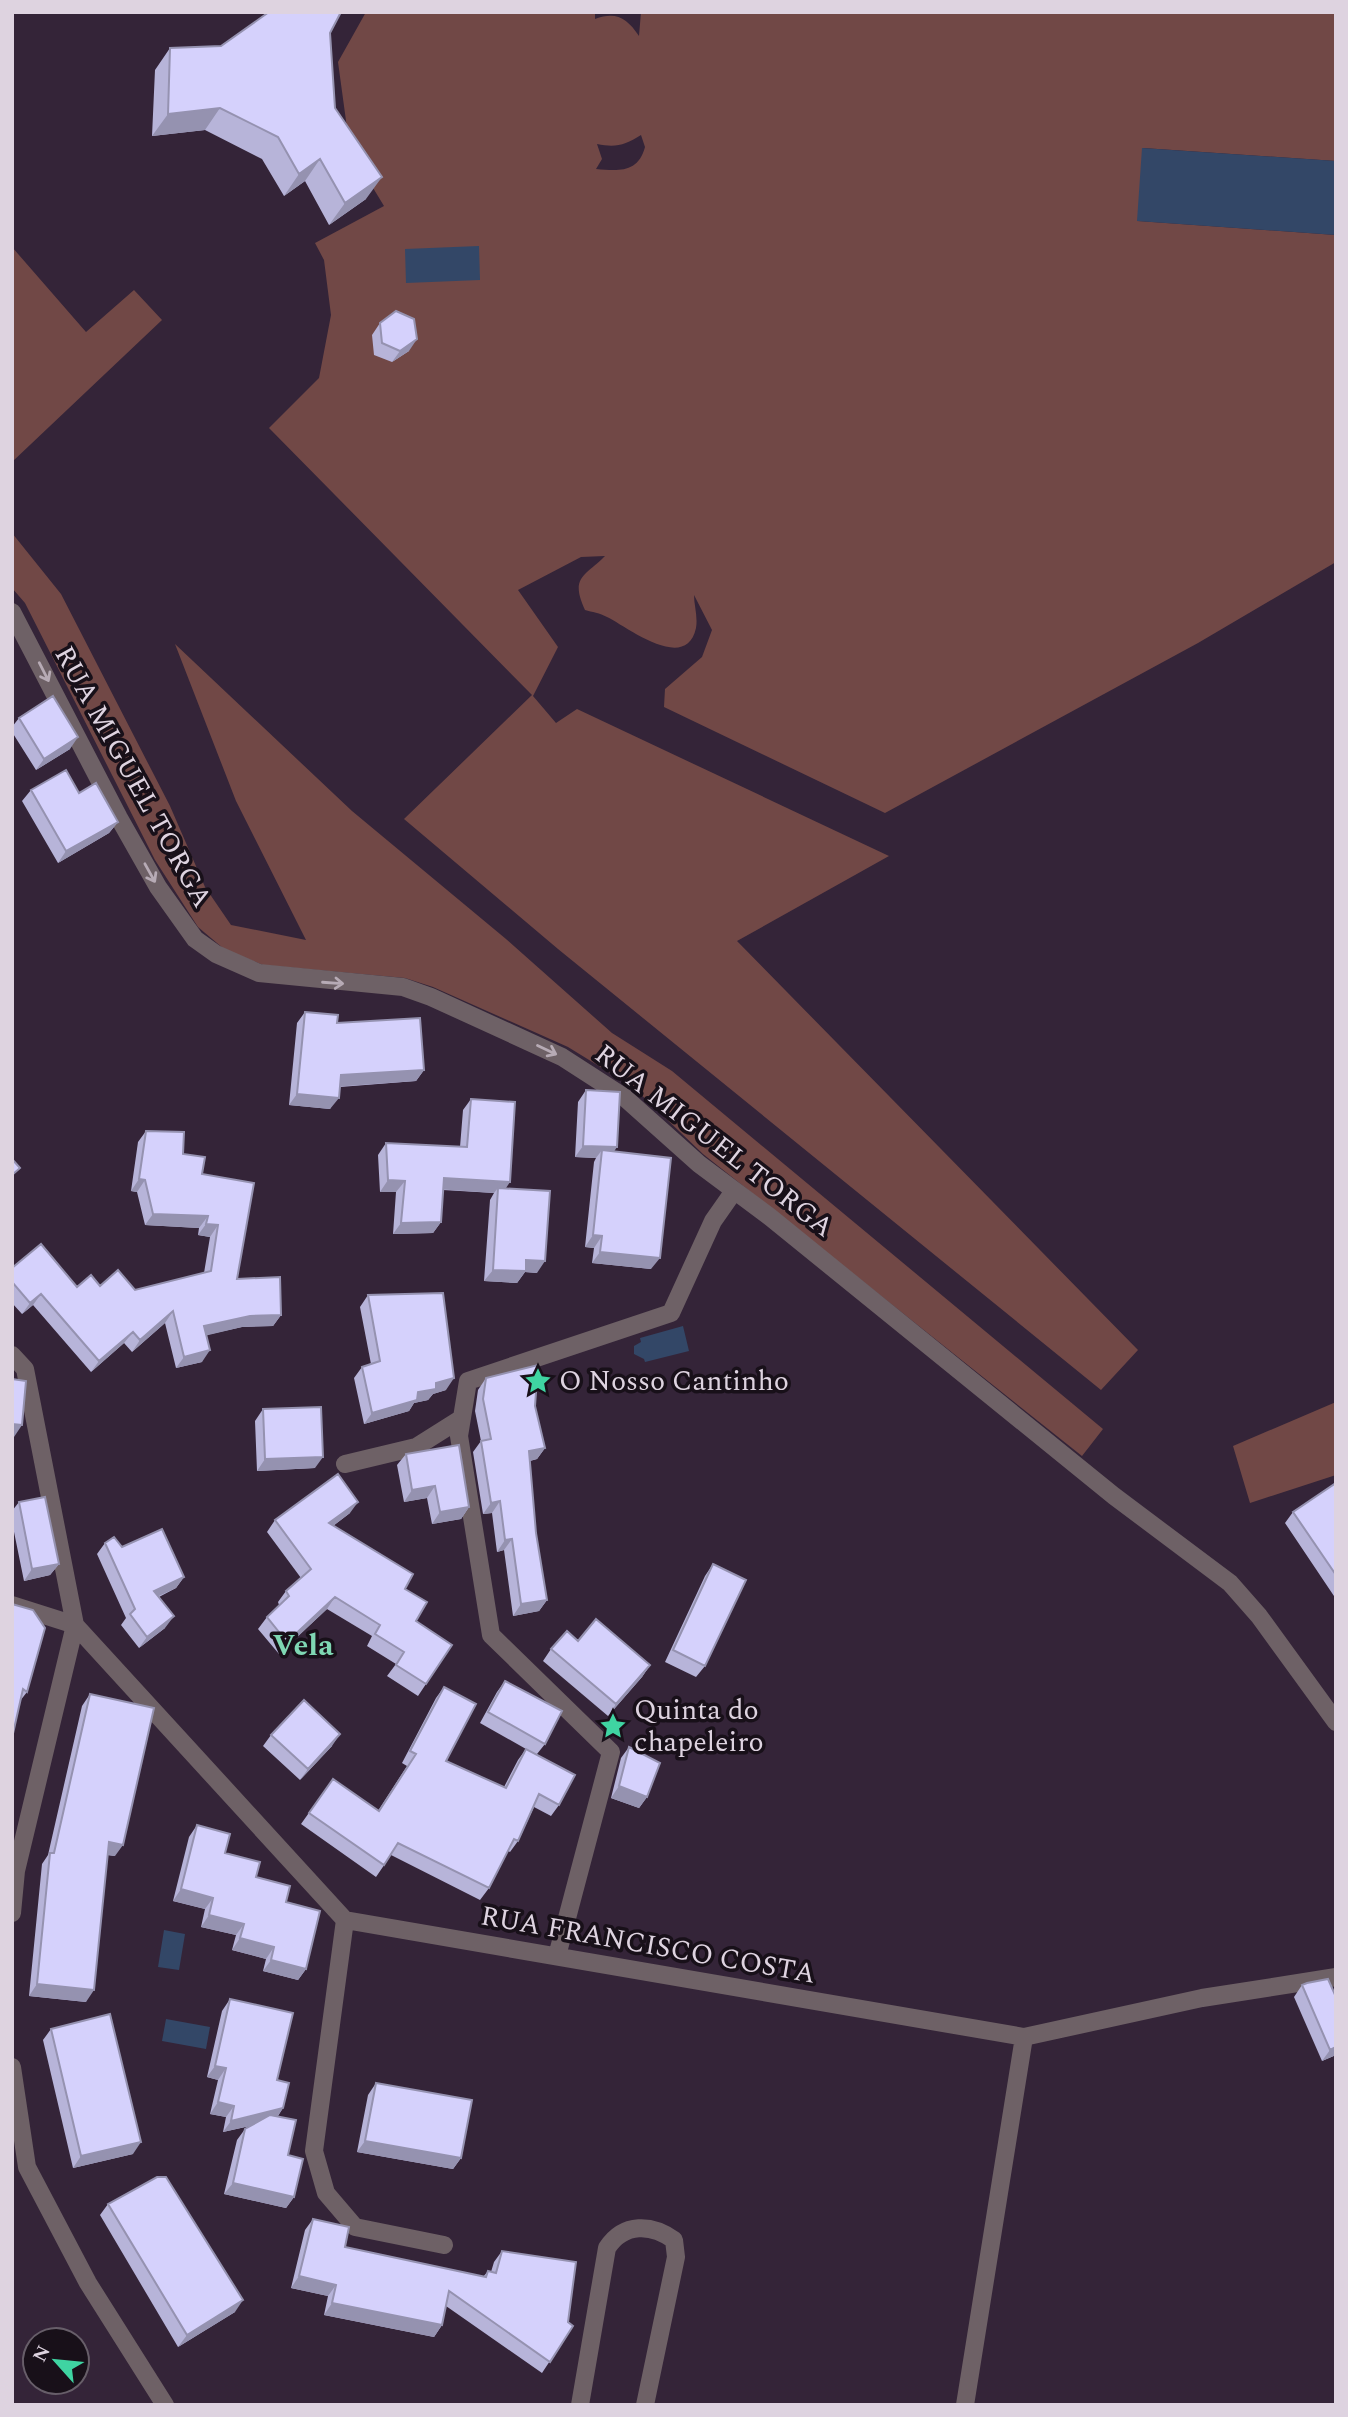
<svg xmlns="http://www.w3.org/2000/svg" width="1348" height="2417" font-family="Spectral,serif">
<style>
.green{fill:#714846;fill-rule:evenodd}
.water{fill:#334767}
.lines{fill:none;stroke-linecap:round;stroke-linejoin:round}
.minor{stroke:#6e6166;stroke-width:18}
.wall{fill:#b7b4d9}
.shaded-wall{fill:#9592b0}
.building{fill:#d5d1fc;stroke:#9592b0;stroke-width:2}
.oneway{stroke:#b7abb5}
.labels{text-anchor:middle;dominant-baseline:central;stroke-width:7;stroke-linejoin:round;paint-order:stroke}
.street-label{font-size:28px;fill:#ded3e0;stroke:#181019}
.poi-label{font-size:28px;fill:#ded3e0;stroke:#181019;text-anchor:start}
.neighbourhood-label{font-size:30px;font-weight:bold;fill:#7fd7b3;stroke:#181019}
</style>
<rect width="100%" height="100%" fill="#342438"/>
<path class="green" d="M366 12H595V19C616 11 627 18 639 36L641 12H1336V161L1143 148 1138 221 1336 235V562L1198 643 885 813 664 707 665 689 702 657 712 630 694 595C694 605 698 617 696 628 686 674 626 626 607 617 600 613 592 612 585 610 570 577 584 577 605 556L581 557 518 590 558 647 533 696 556 723 577 709 889 856 737 941 1138 1350 1101 1390 558 949 404 819 532 695 269 428 319 378 331 315 324 260 315 243 384 206 350 150 338 62ZM641 135 645 147C638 173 619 171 596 169L602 159 597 144C616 148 625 145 641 135Z
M12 247 86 332 134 290 162 320 12 462Z
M12 533 61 594 170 806 205 887 231 925 306 940 236 801 175 644 352 811 506 939 612 1033 672 1071 1103 1429 1082 1456 703 1154 633 1087 568 1047 433 987 405 978 263 965 224 949 198 927 155 860 25 603 12 588Z
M1336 1402V1475L1250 1503 1233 1446Z"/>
<path class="water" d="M1142 148 1336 161V235L1137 221Z
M479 246 480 280 406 283 405 249Z
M683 1326 689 1351 645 1362 644 1359 634 1354V1346L641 1342 640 1338Z
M164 1930 185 1934 179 1970 158 1967Z
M166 2019 210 2027 206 2049 162 2041Z"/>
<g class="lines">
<path class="minor" d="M12 612 119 818 158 887 195 939 216 954 259 973 403 987 431 997 562 1057 624 1097 699 1164 770 1217 1114 1496 1230 1583 1259 1616 1336 1722
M12 1355 25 1369 75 1625 16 1871 12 1913
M345 1464 416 1447 462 1418
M12 1605 75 1625
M75 1625 345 1920 1024 2037 1202 1998 1336 1977
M345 1920 314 2151 326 2193 355 2227 444 2245
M557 1956 611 1752 491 1635 459 1436 468 1381 671 1313 713 1221 734 1191
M12 2067 27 2167 88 2283 165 2405
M580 2405 607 2248C624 2222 652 2224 674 2240L676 2257 645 2405
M965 2405 1024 2037"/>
</g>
<path class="wall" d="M266 12H341L330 33 335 108 366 199 329 225 305 181 284 196 262 159 205 130 152 136 155 70 170 48 221 46 264 16Z
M380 323 409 351 392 362 374 355 372 335Z
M19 718 70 749 36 770 12 732V727Z
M31 790 79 793 118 822 109 833 58 863 22 801Z
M305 1012 337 1023 424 1070 416 1081 340 1087 330 1109 289 1105 297 1023Z
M586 1090 614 1152 651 1269 592 1263 594 1248 585 1247 594 1162 596 1158 575 1157 578 1102Z
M471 1099 537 1273 525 1272 517 1283 484 1281 490 1200 494 1193 443 1190 441 1222 433 1233 393 1234 396 1192H380L378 1155 386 1143 460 1147 463 1110Z
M146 1131 183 1154 202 1174 237 1279 281 1315 273 1326 242 1327 206 1335 202 1362 176 1368 165 1323 132 1352 124 1343 91 1372 33 1305 22 1314 12 1303V1268L77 1287 100 1286 135 1290 204 1273 210 1237 198 1235 199 1228 145 1225 137 1192 131 1191 138 1142Z
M368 1295 446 1390 433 1394 428 1400 414 1403 409 1411 364 1424 354 1378 362 1367 371 1364 360 1307Z
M486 1378 535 1406 545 1448 537 1459 530 1461 536 1533 547 1600 539 1611 513 1616 504 1550 497 1552 492 1513 483 1514 473 1452 481 1441 475 1411 478 1390Z
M263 1409 315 1468 257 1471 255 1421Z
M406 1454 469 1507 461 1519 432 1524 427 1498 404 1502 397 1465Z
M1336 1483V1599L1285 1523 1293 1512Z
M19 1502 59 1564 50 1575 24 1581 12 1522V1511Z
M350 1513 333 1526 405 1589 416 1621 426 1684 418 1696 387 1676 396 1664 367 1646 372 1636 327 1609 279 1654 258 1629 267 1617 279 1605 278 1602 286 1591 301 1578 267 1532 275 1520Z
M105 1543 122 1547 184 1577 176 1588 159 1597 165 1628 139 1648 121 1625 126 1618 97 1554Z
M713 1564 705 1666 696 1677 665 1662 705 1576Z
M12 1604 27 1692 20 1701Z
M578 1641 650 1665 642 1677 608 1716 543 1661 551 1649Z
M505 1681 545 1744 537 1754 559 1805 551 1816 534 1807 518 1841 510 1852 508 1851 489 1888 480 1900 391 1855 376 1877 301 1824 333 1779 378 1811 407 1766 402 1763 436 1698 444 1687 446 1761 504 1787 518 1760 526 1749 480 1723 497 1692Z
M90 1694 115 1856 107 1855 86 2002 29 1996 42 1864 48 1855 82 1706Z
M271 1735 332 1746 300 1780 263 1746Z
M629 1747 647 1797 639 1808 611 1798 621 1758Z
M197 1825 225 1853 286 1902 306 1969 298 1980 263 1971 266 1959 232 1950 236 1935 201 1927 205 1909 173 1901 189 1837Z
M1302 1985 1336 1997V2055L1322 2061 1294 1997Z
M230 1999 277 2080 283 2108 278 2116 288 2155 294 2197 286 2208 224 2194 237 2140 245 2129 250 2126 223 2132 226 2117 210 2114 218 2080 207 2077 222 2011Z
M51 2029 133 2154 73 2168 43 2040Z
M376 2083 461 2158 453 2169 357 2152 368 2095Z
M108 2204 235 2312 178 2347 100 2215Z
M313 2219 345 2247 483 2277 488 2271 491 2272 494 2262 502 2251 568 2322 573 2326 542 2373 446 2306 442 2325 434 2337 324 2315 328 2296 291 2288 305 2230Z"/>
<path class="shaded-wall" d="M220 108 205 130 152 136 168 114Z
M320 159 305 181 284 196 299 174Z
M382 177 366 199 329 225 345 203Z
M417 339 409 351 392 362 400 351Z
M78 737 70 749 36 770 44 759Z
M118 822 109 833 58 863 66 851Z
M424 1070 416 1081 333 1087 341 1075Z
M297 1094 339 1098 330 1109 289 1105Z
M583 1146 617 1147 609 1159 602 1150 596 1158 575 1157Z
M444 1178 510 1182 502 1194 498 1188 494 1193 436 1189Z
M139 1179 145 1180 137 1192 131 1191Z
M388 1180 405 1181 396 1192H380Z
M153 1214 208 1216 199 1228 145 1225Z
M441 1222 433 1233 393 1234 401 1223Z
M206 1224 218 1225 210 1237 198 1235Z
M593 1235 602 1236 594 1248 585 1247Z
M600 1252 660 1258 651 1269 592 1263Z
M526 1260 545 1261 537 1273 525 1272 517 1283 484 1281 493 1270Z
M41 1294 33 1305 22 1314 30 1303Z
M173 1311 165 1323 132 1352 140 1340Z
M281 1315 273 1326 242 1327 196 1338 204 1326 250 1316Z
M133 1332 124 1343 91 1372 99 1361Z
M210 1350 202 1362 176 1368 184 1357Z
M454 1378 446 1390 433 1394 428 1400 414 1403 409 1411 364 1424 372 1413 436 1383Z
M12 1424 22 1425 14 1437H12Z
M545 1448 537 1459 521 1463 529 1451Z
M323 1457 315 1468 257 1471 265 1459Z
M435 1486 427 1498 404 1502 412 1490Z
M500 1501 492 1513 483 1514 491 1503Z
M358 1502 350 1513 321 1535 329 1523Z
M469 1507 461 1519 432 1524 440 1512Z
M512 1539 504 1550 497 1552 505 1540Z
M59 1564 50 1575 24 1581 32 1569Z
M184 1577 176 1588 146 1602 154 1591Z
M335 1597 327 1609 279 1654 287 1642Z
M547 1600 539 1611 513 1616 521 1604Z
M174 1616 165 1628 139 1648 147 1637Z
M650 1665 642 1677 608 1716 616 1704Z
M340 1734 332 1746 300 1780 308 1769Z
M619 1786 647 1797 639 1808 611 1798Z
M109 1842 123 1845 115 1856 101 1854Z
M181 1889 213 1898 205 1909 173 1901Z
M209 1915 244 1924 236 1935 201 1927Z
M240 1938 274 1947 266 1959 232 1950Z
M271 1960 306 1969 298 1980 263 1971Z
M37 1984 94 1990 86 2002 29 1996Z
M1336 2047V2055L1322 2061 1330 2050Z
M215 2066 226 2068 218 2080 207 2077Z
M218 2102 234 2106 226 2117 210 2114Z
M283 2108 275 2120 223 2132 231 2121Z
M365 2141 461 2158 453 2169 357 2152Z
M141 2142 133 2154 73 2168 81 2156Z
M233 2183 294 2197 286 2208 224 2194Z
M299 2276 336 2285 328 2296 291 2288Z
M243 2300 235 2312 178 2347 187 2335Z
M332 2303 442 2325 434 2337 324 2315Z"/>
<path class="building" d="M269 12H341L330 33 335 108 382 177 345 203 320 159 299 174 278 137 220 108 168 114 170 48 221 46Z
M396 311 414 319 417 339 400 351 382 343 380 323Z
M53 696 78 737 44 759 19 718Z
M66 770 79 793 96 783 118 822 66 851 31 790Z
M305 1012 338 1015 337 1023 420 1018 424 1070 341 1075 339 1098 297 1094Z
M586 1090 620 1092 617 1147 583 1146Z
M471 1099 515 1102 510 1182 444 1178 441 1222 401 1223 405 1181 388 1180 386 1143 467 1147Z
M146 1131 184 1132 183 1154 205 1157 202 1174 254 1183 237 1279 280 1277 281 1315 250 1316 204 1326 210 1350 184 1357 173 1311 140 1340 133 1332 99 1361 41 1294 30 1303 12 1282V1268L41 1244 77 1287 91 1275 100 1286 118 1270 135 1290 211 1271 218 1225 206 1224 208 1216 153 1214 145 1180 139 1179Z
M602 1150 671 1158 660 1258 600 1252 602 1236 593 1235Z
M12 1159 20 1168 12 1175Z
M498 1188 550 1191 545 1261 526 1260V1271L493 1270Z
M443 1293 454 1378 436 1383V1389L418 1392 417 1400 372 1413 362 1367 380 1361 368 1295Z
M538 1365 535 1406 545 1448 529 1451 536 1533 547 1600 521 1604 512 1539 505 1540 500 1501 491 1503 481 1441 491 1439 483 1399 486 1378Z
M12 1379 26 1381 22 1425 12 1424Z
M321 1407 323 1457 265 1459 263 1409Z
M459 1445 469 1507 440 1512 435 1486 412 1490 406 1454Z
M338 1474 358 1502 329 1523 413 1574 405 1589 427 1602 416 1621 452 1645 426 1684 396 1665 404 1652 375 1634 380 1625 335 1597 287 1642 267 1617 289 1596 286 1591 311 1569 275 1520Z
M1336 1483V1575L1293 1512Z
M45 1497 59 1564 32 1569 19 1502Z
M162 1529 184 1577 154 1591 174 1616 147 1637 130 1614 135 1609 105 1543 114 1537 122 1547Z
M713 1564 746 1580 705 1666 673 1650Z
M12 1604 33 1610 45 1628 27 1692 23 1689 12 1738Z
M596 1619 650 1665 616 1704 551 1649 567 1631 578 1641Z
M505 1681 562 1711 545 1744 488 1712Z
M444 1687 476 1704 446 1761 506 1788 526 1749 575 1775 559 1805 539 1794 518 1841 514 1839 489 1888 398 1843 384 1865 309 1813 333 1779 379 1811 416 1754 410 1751Z
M90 1694 154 1708 123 1845 109 1842 94 1990 37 1984 50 1853H54Z
M304 1700 340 1734 308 1769 271 1735Z
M629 1747 660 1763 647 1797 619 1786Z
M197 1825 230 1834 225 1853 260 1862 256 1877 290 1886 286 1902 320 1911 306 1969 271 1960 274 1947 240 1938 244 1924 209 1915 213 1898 181 1889Z
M1328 1979 1336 1997V2047L1330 2050 1302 1985 1307 1983Z
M230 1999 293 2013 277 2080 289 2083 283 2108 231 2121 234 2106 218 2102 226 2068 215 2066Z
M110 2014 141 2142 81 2156 51 2029Z
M376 2083 472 2100 461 2158 365 2141Z
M270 2115 296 2120 288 2155 303 2159 294 2197 233 2183 245 2129Z
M157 2177H166L243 2300 187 2335 108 2204Z
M313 2219 349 2227 345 2247 486 2277 488 2271 496 2273 502 2251 576 2262 568 2322 573 2326 550 2362 449 2291 442 2325 332 2303 336 2285 299 2276Z"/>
<defs><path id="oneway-shaft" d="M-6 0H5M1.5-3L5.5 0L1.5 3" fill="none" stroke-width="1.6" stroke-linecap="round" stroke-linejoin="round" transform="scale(1.75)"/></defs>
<g class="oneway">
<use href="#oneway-shaft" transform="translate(44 672) rotate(63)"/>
<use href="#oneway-shaft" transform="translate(150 873) rotate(61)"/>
<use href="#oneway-shaft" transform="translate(333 983) rotate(4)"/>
<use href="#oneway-shaft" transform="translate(547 1050) rotate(25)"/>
</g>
<defs>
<symbol id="sight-bare" viewBox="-9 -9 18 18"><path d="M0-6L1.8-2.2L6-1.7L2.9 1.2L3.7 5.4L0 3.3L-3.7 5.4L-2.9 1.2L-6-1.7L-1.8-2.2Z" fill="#3fd4a2" stroke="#181019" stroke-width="2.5" paint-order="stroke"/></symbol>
</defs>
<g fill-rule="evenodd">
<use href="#sight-bare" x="519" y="1362" width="38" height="38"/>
<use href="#sight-bare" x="594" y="1707" width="38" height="38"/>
</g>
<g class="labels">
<g class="street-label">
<text transform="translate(133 777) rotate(61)">RUA MIGUEL TORGA</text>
<text transform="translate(714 1141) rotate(38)">RUA MIGUEL TORGA</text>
<text transform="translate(648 1945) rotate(10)">RUA FRANCISCO COSTA</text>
</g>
<g class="poi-label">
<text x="559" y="1381">O Nosso Cantinho</text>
<text x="634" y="1710">Quinta do<tspan x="634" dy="32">chapeleiro</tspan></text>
</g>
<g class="neighbourhood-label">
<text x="303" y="1646">Vela</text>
</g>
</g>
<rect width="1348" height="2417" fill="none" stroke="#ded3e0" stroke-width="28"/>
<g transform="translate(56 2361) rotate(297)"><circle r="33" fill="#181019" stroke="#675e69" stroke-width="2"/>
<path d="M0-5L12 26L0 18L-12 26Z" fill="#3fd4a2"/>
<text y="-10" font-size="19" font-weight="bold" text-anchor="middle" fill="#ded3e0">N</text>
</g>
</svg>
